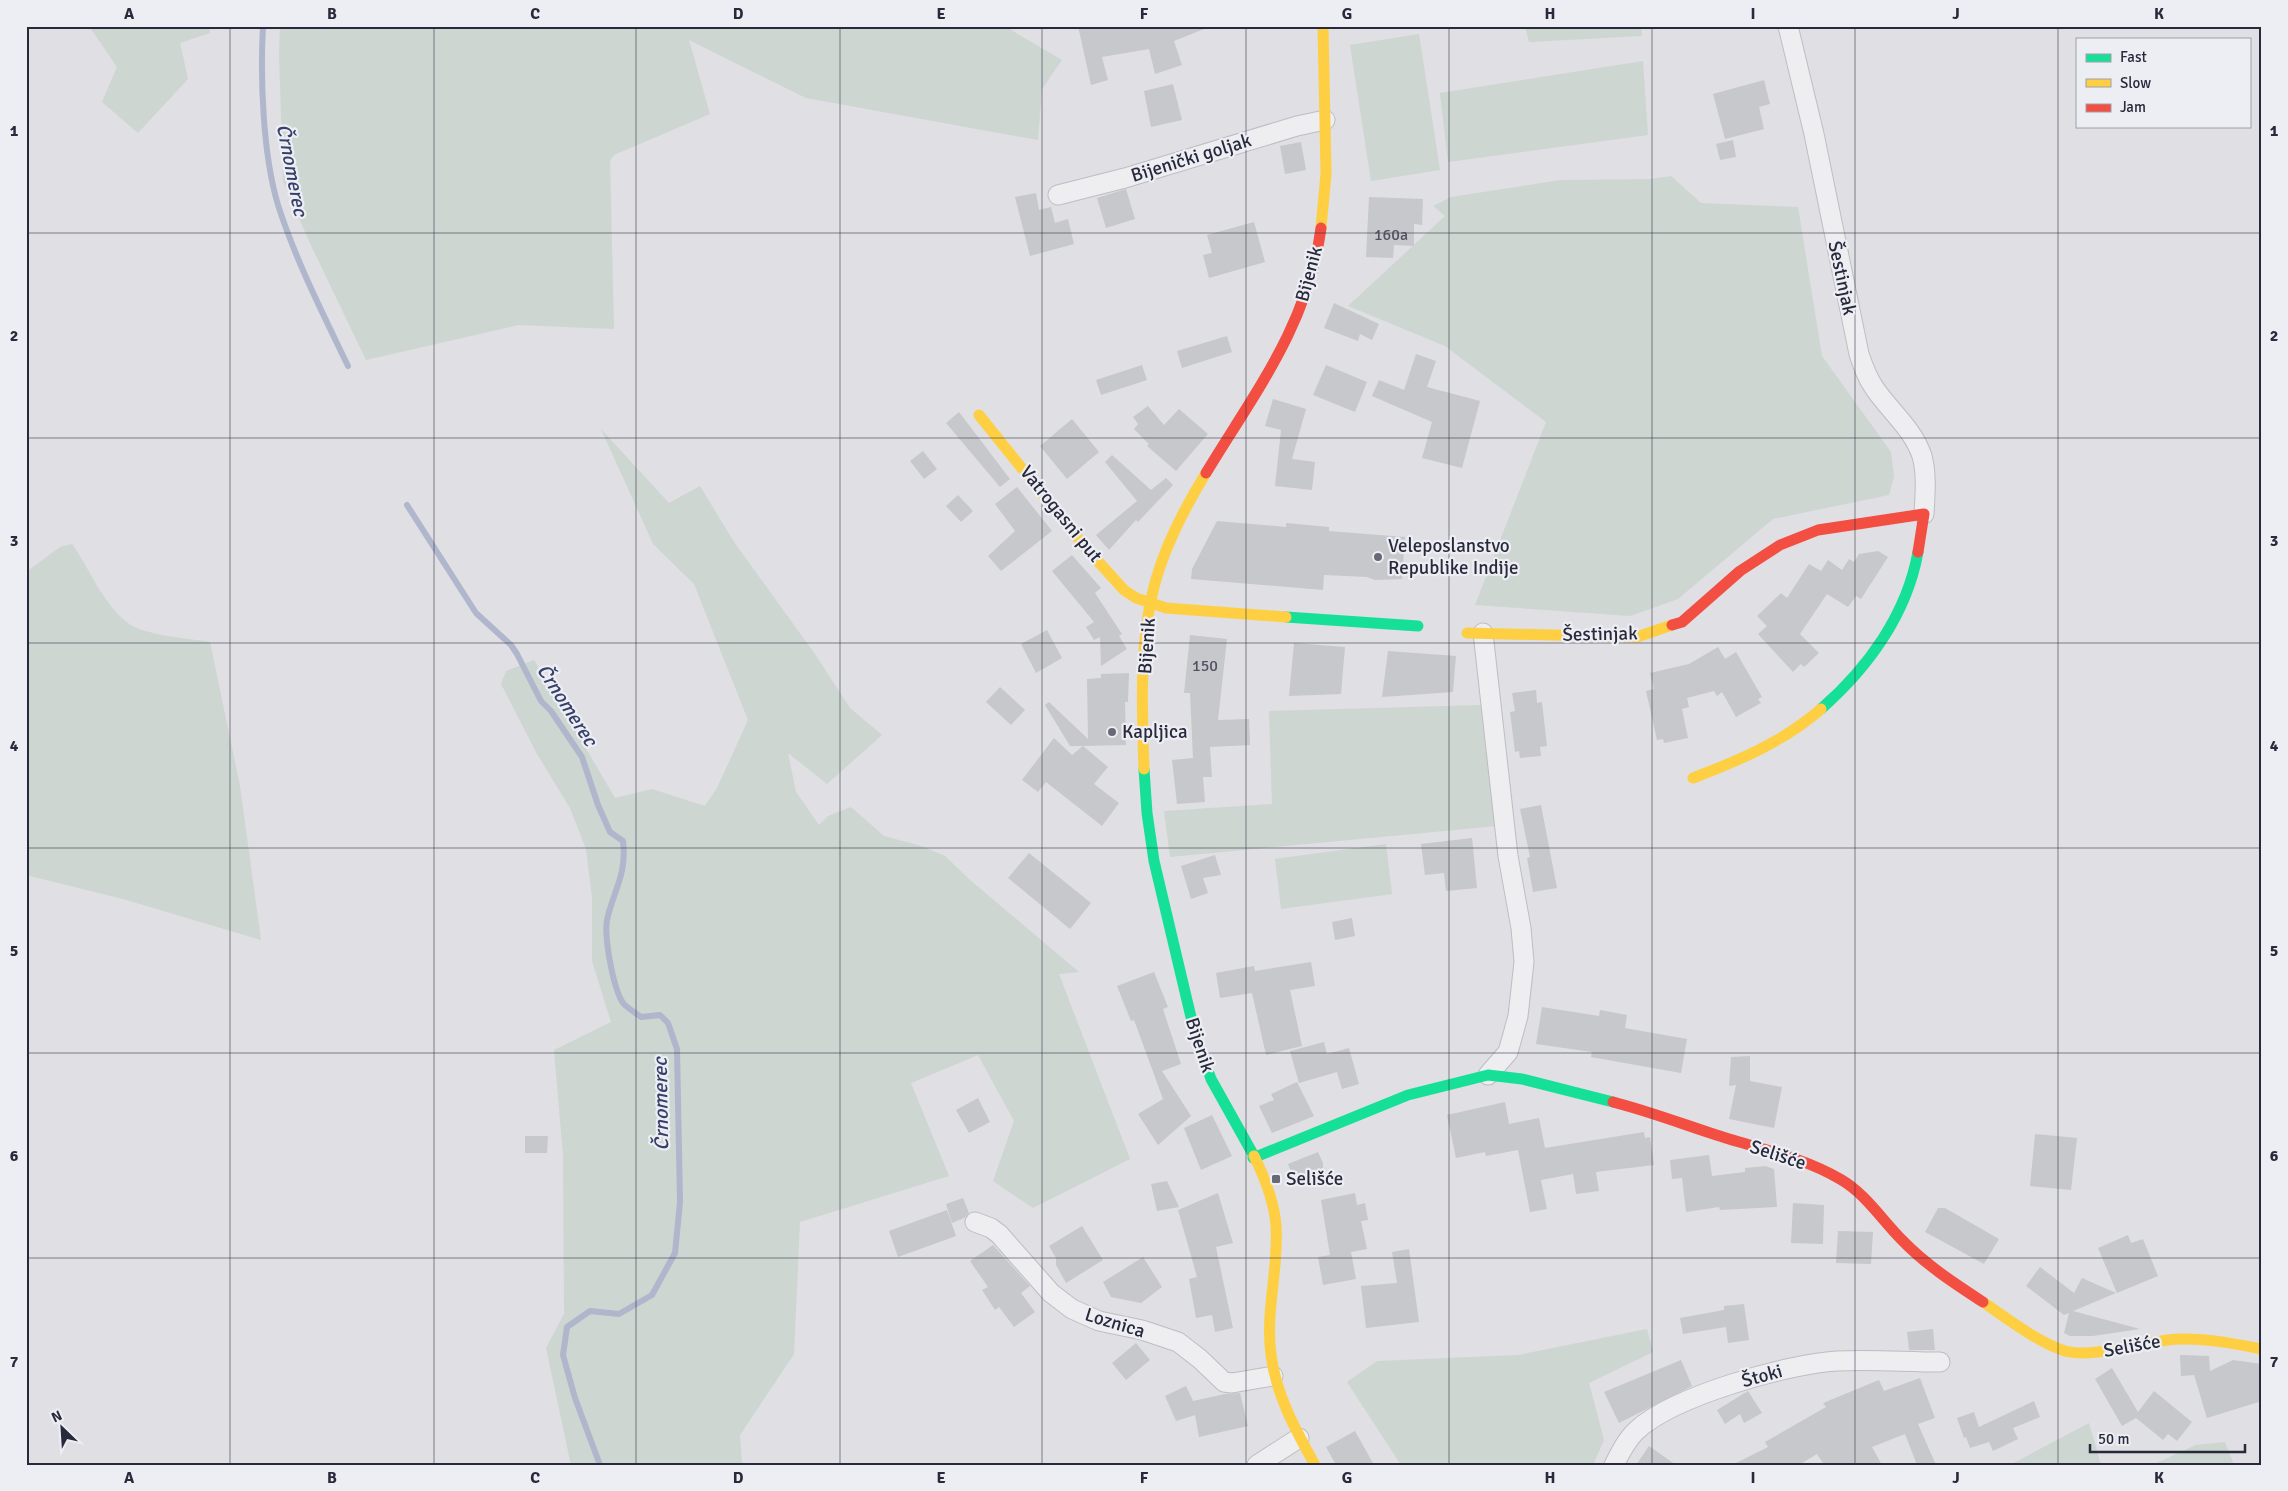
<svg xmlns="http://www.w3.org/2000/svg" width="2288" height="1491" font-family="Signika,sans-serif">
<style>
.green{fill:#cdd6d0}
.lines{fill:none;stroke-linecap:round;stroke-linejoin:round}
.stream{stroke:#b0b6cc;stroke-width:6}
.building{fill:#c7c8cc}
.street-casing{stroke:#bdbdc2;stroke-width:21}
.street{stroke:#eeeef1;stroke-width:19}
.fast{stroke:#16e098;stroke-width:11}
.slow{stroke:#ffcf43;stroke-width:11}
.jam{stroke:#f24e42;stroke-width:11}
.grid{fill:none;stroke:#282a3b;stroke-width:1;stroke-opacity:0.55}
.poi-dot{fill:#686976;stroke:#edeef4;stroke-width:2}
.labels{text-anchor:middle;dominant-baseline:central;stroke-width:4.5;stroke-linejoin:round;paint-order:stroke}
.number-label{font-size:16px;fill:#505260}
.street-label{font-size:19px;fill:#282a3b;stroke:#edeef4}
.poi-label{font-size:19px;fill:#282a3b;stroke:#edeef4;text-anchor:start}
.water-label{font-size:20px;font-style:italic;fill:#37406a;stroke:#edeef4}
.neatline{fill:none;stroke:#282a3b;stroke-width:2}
.grid-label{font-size:16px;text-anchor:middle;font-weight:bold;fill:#282a3b}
</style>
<rect width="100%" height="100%" fill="#dfdfe4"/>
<path class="green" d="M89 26H209L210 33 180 43 188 79 138 133 102 102 117 67Z
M280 26H1010L1011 30 1062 60 1042 89 1038 140 806 98 689 40 710 114 614 155 610 161 614 329 519 325 366 360 308 239 283 181 279 53Z
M1525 26H1641L1642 36 1529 42Z
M1419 34 1440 170 1371 181 1350 45Z
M1643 61 1648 135 1448 162 1440 93Z
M1671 176 1701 203 1798 207 1822 356 1891 452 1894 476 1889 495 1773 519 1678 599 1630 616 1475 605 1546 422 1445 346 1348 306 1445 216 1433 206 1451 197 1561 180 1651 179Z
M601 429 669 503 700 486 734 542 815 654 850 708 882 735 827 784 788 753 796 792 819 825 828 816 851 807 884 836 921 846 945 856 970 880 1079 972 1059 974 1130 1159 1033 1208 993 1181 1014 1121 978 1055 911 1083 949 1176 800 1222 794 1354 740 1435 742 1465H571L546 1348 564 1314 563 1155 554 1050 611 1022 592 961V898L586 849 570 808 537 754 501 684 506 671 534 660 615 798 652 789 705 806 717 788 748 720 694 584 653 544Z
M72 544C90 569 102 603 128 623 145 636 188 638 210 642L240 786 261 940 123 899 26 875V572L60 547Z
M1481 705 1497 826 1170 857 1164 811 1272 804 1269 711Z
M1386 844 1392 894 1281 909 1275 859Z
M1647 1329 1653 1352 1589 1383 1604 1440 1593 1465H1401L1347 1382 1377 1361 1518 1355Z
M2089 1423 2101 1465H2010Z
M2225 1442 2234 1465H2152L2196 1445Z"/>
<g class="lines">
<path class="stream" d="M263 26C260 79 263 155 278 205 296 261 323 314 348 366
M407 505 476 613 511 645 517 654 541 701 551 711 582 757 598 805 610 832 623 841C627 875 614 889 607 920 604 937 613 988 623 1003 627 1008 636 1013 641 1017L660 1015 668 1023 677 1049 680 1202 675 1253 652 1295 619 1314 590 1311 567 1327 563 1355 575 1398 600 1465"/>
</g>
<path class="building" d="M1078 26H1208L1209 27 1174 41 1182 65 1155 74 1149 49 1102 57 1108 80 1091 85Z
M1764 80 1770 104 1759 107 1764 129 1725 139 1713 94Z
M1173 84 1182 120 1151 127 1144 91Z
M1733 140 1736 157 1720 160 1716 144Z
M1301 142 1306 170 1285 174 1280 146Z
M1126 189 1135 219 1106 228 1097 198Z
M1036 193 1039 210 1051 207 1055 223 1068 219 1074 244 1030 256 1015 197Z
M1369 197 1423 199 1422 225 1414 224V246L1394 245 1393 258 1366 257Z
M1254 222 1265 262 1209 278 1203 255 1212 253 1207 235Z
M1334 303 1379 324 1372 340 1360 334 1358 341 1324 328Z
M1227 336 1232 352 1182 368 1177 351Z
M1416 354 1436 361 1427 387 1480 401 1462 468 1422 458 1432 422 1372 396 1379 380 1404 390Z
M1142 365 1147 380 1101 395 1096 380Z
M1326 365 1367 382 1355 412 1313 395Z
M1273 399 1306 409 1292 459 1315 462 1312 490 1275 486 1281 430 1265 426Z
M1148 406 1164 425 1179 409 1208 434 1176 471 1147 446 1149 444 1134 429 1138 424 1133 417Z
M959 412 1010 479 1000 487 946 423Z
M1072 419 1099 452 1067 479 1040 446Z
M923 451 937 469 924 479 910 461Z
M1112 455 1151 490 1166 478 1173 485 1138 522 1136 520 1109 550 1096 535 1137 501 1105 462Z
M1017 487 1052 531 1001 571 988 556 1015 531 995 504Z
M958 495 973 511 961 522 946 506Z
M1217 521 1286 527V523L1329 527V531L1405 537 1402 579 1375 580 1367 577 1324 575 1323 590 1191 579 1192 569Z
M1878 551 1888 557 1861 599 1856 596 1848 607 1827 594 1800 634 1819 653 1804 667 1801 664 1793 672 1758 634 1767 626 1757 616 1781 593 1787 598 1809 564 1821 571 1828 560 1842 570 1849 559 1854 562 1859 554Z
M1072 555 1101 588 1095 593 1122 634 1119 636 1127 649 1101 666 1100 637 1094 640 1086 627 1094 622 1052 571Z
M1047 630 1062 658 1036 673 1021 644Z
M1190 635 1227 639 1218 720 1249 719 1250 745 1210 747 1212 777H1203L1205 802 1177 804 1172 760 1193 758 1190 693H1184Z
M1294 643 1345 647 1341 694 1289 696Z
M1718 647 1725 659 1736 652 1762 697 1758 699 1761 703 1736 717 1722 692 1717 696 1714 691 1687 698 1689 707 1682 709 1688 738 1664 743 1663 739 1657 740 1646 691 1654 689 1650 673 1689 664Z
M1388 651 1456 656 1453 692 1382 697Z
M1129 673 1128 702H1125L1126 745 1083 746 1108 767 1094 784 1119 803 1102 826 1046 782 1038 792 1022 780 1054 738 1072 755 1083 746H1070L1045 705 1049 702 1088 739 1087 679 1101 678V674Z
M1000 687 1025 710 1011 725 986 702Z
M1536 690 1537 703 1542 702 1547 746 1540 747 1541 756 1520 758 1519 751 1515 752 1510 712 1515 711 1512 693Z
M1541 805 1557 888 1533 892 1527 858 1530 857 1520 809Z
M1472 838 1477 888 1446 891 1444 873 1425 875 1421 844Z
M1029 853 1091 903 1070 929 1008 878Z
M1215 855 1221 875 1203 878 1208 893 1191 899 1181 866Z
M1352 918 1355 936 1335 940 1332 922Z
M1311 962 1315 986 1290 990 1302 1046 1266 1055 1252 993 1220 998 1216 973 1254 966 1255 971Z
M1154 972 1168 1007 1163 1009 1181 1064 1162 1071 1191 1116 1158 1145 1138 1114 1163 1099 1134 1020 1131 1021 1117 986Z
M1542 1007 1599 1016 1600 1010 1627 1015 1625 1028 1687 1039 1681 1073 1591 1057 1592 1052 1536 1044Z
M1324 1042 1327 1054 1349 1048 1359 1084 1342 1089 1337 1072 1299 1083 1290 1051Z
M1750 1056V1081L1782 1087 1774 1128 1729 1119 1736 1085 1729 1086 1731 1057Z
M1297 1082 1314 1116 1272 1133 1259 1106 1274 1100 1271 1094Z
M978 1098 990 1122 969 1133 956 1110Z
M1505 1102 1509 1124 1539 1118 1545 1148 1644 1132 1645 1138 1650 1137 1654 1165 1596 1172 1599 1191 1576 1194 1573 1174 1541 1180 1547 1209 1530 1212 1518 1150 1486 1156 1485 1152 1456 1158 1447 1115Z
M1212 1115 1232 1156 1201 1170 1184 1128Z
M2035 1134 2077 1138 2071 1190 2030 1186Z
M525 1136H548L547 1153H525Z
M1318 1152 1323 1163V1170L1295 1182 1288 1164Z
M1709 1155 1712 1176 1745 1172V1168L1765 1166 1774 1169 1777 1207 1720 1210 1719 1207 1686 1212 1682 1178 1672 1179 1670 1160Z
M1167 1181 1179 1207 1157 1211 1151 1184Z
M1218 1193 1233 1243 1216 1247 1233 1328 1215 1332 1212 1315 1196 1318 1189 1279 1197 1277 1178 1210Z
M1355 1193 1357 1205 1365 1203 1368 1220 1361 1221 1367 1249 1351 1252 1356 1279 1323 1285 1318 1257 1330 1255 1321 1200Z
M963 1198 969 1213 964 1218 952 1223 946 1204Z
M1793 1203 1824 1205 1823 1244 1791 1243Z
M1938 1208H1945L1999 1239 1984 1264 1925 1232Z
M947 1210 956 1236 898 1257 889 1231Z
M1082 1226 1103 1260 1066 1283 1056 1265V1258L1049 1246Z
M1838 1231 1873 1232 1871 1264 1836 1263Z
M2128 1235 2131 1243 2143 1239 2158 1276 2117 1293 2098 1248Z
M993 1245 1030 1286 1021 1293 1035 1312 1014 1327 999 1307 995 1310 982 1290 988 1287 970 1261Z
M1409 1249 1419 1322 1366 1328 1361 1286 1397 1283 1392 1252Z
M1143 1257 1162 1287 1141 1303 1111 1297 1103 1282Z
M2040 1267 2074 1293 2082 1278 2116 1293 2073 1311 2140 1329 2093 1336H2070L2064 1333 2069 1313 2064 1315 2026 1286Z
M1744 1304 1749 1340 1728 1343 1726 1327 1683 1334 1680 1318 1724 1310V1306Z
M1933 1329 1935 1350H1909L1907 1332Z
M1136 1343 1150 1360 1126 1380 1112 1363Z
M2180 1355 2209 1356 2210 1371 2233 1360 2262 1364V1401L2207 1418 2194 1375 2181 1376Z
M1681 1360 1692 1386 1619 1423 1604 1392Z
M2112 1368 2138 1412 2154 1391 2192 1422 2177 1441 2168 1434 2163 1440 2136 1418 2122 1426 2095 1379Z
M1920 1378 1935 1418 1918 1424 1936 1465H1917L1905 1434 1872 1447 1882 1465H1824L1817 1454 1799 1465H1732L1768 1447 1765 1442 1826 1407 1823 1403 1879 1380 1884 1391Z
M1186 1386 1193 1401 1225 1394 1240 1393 1248 1426 1199 1437 1195 1415 1176 1421 1165 1396Z
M1748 1391 1762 1413 1744 1423 1740 1414 1725 1424 1717 1410Z
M2034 1401 2040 1417 2013 1428 2018 1439 1993 1451 1989 1442 1970 1448 1966 1437 1964 1438 1957 1418 1974 1412 1979 1427Z
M1355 1431 1374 1465H1336L1326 1447Z
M1649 1446 1676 1465H1636Z"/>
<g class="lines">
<defs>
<path id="street" d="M1788 26 1814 134 1859 354C1863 366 1867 378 1875 389 1890 411 1913 429 1922 456 1927 474 1925 495 1924 514
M1058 195 1125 178 1297 126 1325 120
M1483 633 1508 856 1521 928 1524 962 1518 1016 1512 1038 1508 1052 1488 1075
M975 1222 991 1228 999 1234 1051 1293 1072 1309 1099 1321 1142 1330 1178 1342 1200 1359 1224 1382 1232 1383 1273 1376
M1257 1465 1299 1438
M1614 1465C1620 1453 1627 1439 1637 1430 1674 1396 1787 1364 1837 1361 1871 1359 1906 1362 1940 1362"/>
</defs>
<use href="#street" class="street-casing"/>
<use href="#street" class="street"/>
<path class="fast" d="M1286 617 1418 626
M1821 709C1868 668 1907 614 1918 552
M1144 769 1147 813 1154 861 1195 1034 1211 1079 1254 1156
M1253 1158 1408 1095 1488 1075 1522 1079 1613 1102"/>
<path class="slow" d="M1321 228 1326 174 1323 26
M979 415 1085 547 1124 590 1136 598 1166 608 1286 617
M1467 633 1637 637 1672 625
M1144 769C1142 710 1139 645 1154 587 1164 547 1184 509 1206 473
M1693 778C1740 760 1783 742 1821 709
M1254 1156C1265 1178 1274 1201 1276 1225 1279 1269 1265 1312 1271 1355 1276 1395 1296 1431 1315 1465
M1983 1302C2006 1318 2039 1343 2065 1351 2094 1359 2148 1340 2179 1339 2207 1338 2235 1344 2262 1349"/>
<path class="jam" d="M1206 473C1255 392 1308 325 1321 228
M1672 625 1682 622 1740 571 1780 545 1818 530 1924 514 1918 552
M1613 1102C1652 1112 1690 1127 1729 1139 1766 1150 1806 1159 1840 1179 1865 1193 1882 1220 1902 1240 1926 1265 1954 1283 1983 1302"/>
</g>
<path class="grid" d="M230 26V1465M434 26V1465M636 26V1465M840 26V1465M1042 26V1465M1246 26V1465M1449 26V1465M1652 26V1465M1855 26V1465M2058 26V1465M26 233H2262M26 438H2262M26 643H2262M26 848H2262M26 1053H2262M26 1258H2262"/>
<g class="poi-dot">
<circle cx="1378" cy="557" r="5"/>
<circle cx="1112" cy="732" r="5"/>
<rect x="1271" y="1174" width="10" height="10" rx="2.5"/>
</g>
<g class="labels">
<g class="number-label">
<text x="1391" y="235">160a</text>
<text x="1205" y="666">150</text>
</g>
<g class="street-label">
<text transform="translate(1191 158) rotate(-17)">Bijenički goljak</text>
<text transform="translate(1309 274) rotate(-75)">Bijenik</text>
<text transform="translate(1842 278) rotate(78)">Šestinjak</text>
<text transform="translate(1061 514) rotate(51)">Vatrogasni put</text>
<text transform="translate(1600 634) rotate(-1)">Šestinjak</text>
<text transform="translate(1147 646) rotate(-86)">Bijenik</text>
<text transform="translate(1200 1045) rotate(72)">Bijenik</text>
<text transform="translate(1778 1155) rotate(18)">Selišće</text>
<text transform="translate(1115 1323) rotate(17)">Loznica</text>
<text transform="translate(2132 1346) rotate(-10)">Selišće</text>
<text transform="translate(1762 1376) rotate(-15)">Štoki</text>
</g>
<g class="poi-label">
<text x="1388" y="546">Veleposlanstvo<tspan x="1388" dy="22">Republike Indije</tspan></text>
<text x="1122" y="732">Kapljica</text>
<text x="1286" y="1179">Selišće</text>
</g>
<g class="water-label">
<text transform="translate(292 170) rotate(79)">Črnomerec</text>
<text transform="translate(567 705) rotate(57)">Črnomerec</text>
<text transform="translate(661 1104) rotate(-91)">Črnomerec</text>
</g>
</g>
<rect width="2288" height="1491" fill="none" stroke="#edeef4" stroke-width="55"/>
<rect x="2076" y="38" width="175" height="90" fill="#edeef4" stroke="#9ea0aa"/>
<rect x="2086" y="54" width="25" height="8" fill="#16e098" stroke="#9ea0aa"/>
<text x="2120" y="62" font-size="15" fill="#282a3b">Fast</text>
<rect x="2086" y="79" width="25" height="8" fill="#ffcf43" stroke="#9ea0aa"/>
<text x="2120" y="88" font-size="15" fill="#282a3b">Slow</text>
<rect x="2086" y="104" width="25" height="8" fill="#f24e42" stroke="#9ea0aa"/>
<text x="2120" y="112" font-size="15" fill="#282a3b">Jam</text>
<g transform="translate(62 1428) rotate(335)" stroke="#edeef4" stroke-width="4" paint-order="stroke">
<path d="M0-4L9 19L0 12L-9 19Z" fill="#282a3b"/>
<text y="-8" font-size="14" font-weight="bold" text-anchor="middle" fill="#282a3b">N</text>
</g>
<path d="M2090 1444v8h155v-8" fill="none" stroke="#282a3b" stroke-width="2.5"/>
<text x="2098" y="1444" font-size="15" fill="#282a3b" stroke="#edeef4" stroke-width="4" paint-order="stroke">50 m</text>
<rect x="28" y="28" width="2232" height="1436" class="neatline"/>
<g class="grid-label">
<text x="129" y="19">A</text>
<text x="332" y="19">B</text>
<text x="535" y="19">C</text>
<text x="738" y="19">D</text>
<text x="941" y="19">E</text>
<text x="1144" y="19">F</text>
<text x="1347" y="19">G</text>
<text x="1550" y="19">H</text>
<text x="1753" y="19">I</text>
<text x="1956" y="19">J</text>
<text x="2159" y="19">K</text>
<text x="14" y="136">1</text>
<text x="2274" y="136">1</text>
<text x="14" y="341">2</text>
<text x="2274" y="341">2</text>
<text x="14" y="546">3</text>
<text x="2274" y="546">3</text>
<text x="14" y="751">4</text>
<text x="2274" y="751">4</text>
<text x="14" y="956">5</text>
<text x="2274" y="956">5</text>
<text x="14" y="1161">6</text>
<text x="2274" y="1161">6</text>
<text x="14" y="1367">7</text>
<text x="2274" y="1367">7</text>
<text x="129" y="1483">A</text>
<text x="332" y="1483">B</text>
<text x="535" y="1483">C</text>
<text x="738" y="1483">D</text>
<text x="941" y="1483">E</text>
<text x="1144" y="1483">F</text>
<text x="1347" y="1483">G</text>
<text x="1550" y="1483">H</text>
<text x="1753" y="1483">I</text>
<text x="1956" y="1483">J</text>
<text x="2159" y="1483">K</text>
</g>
</svg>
